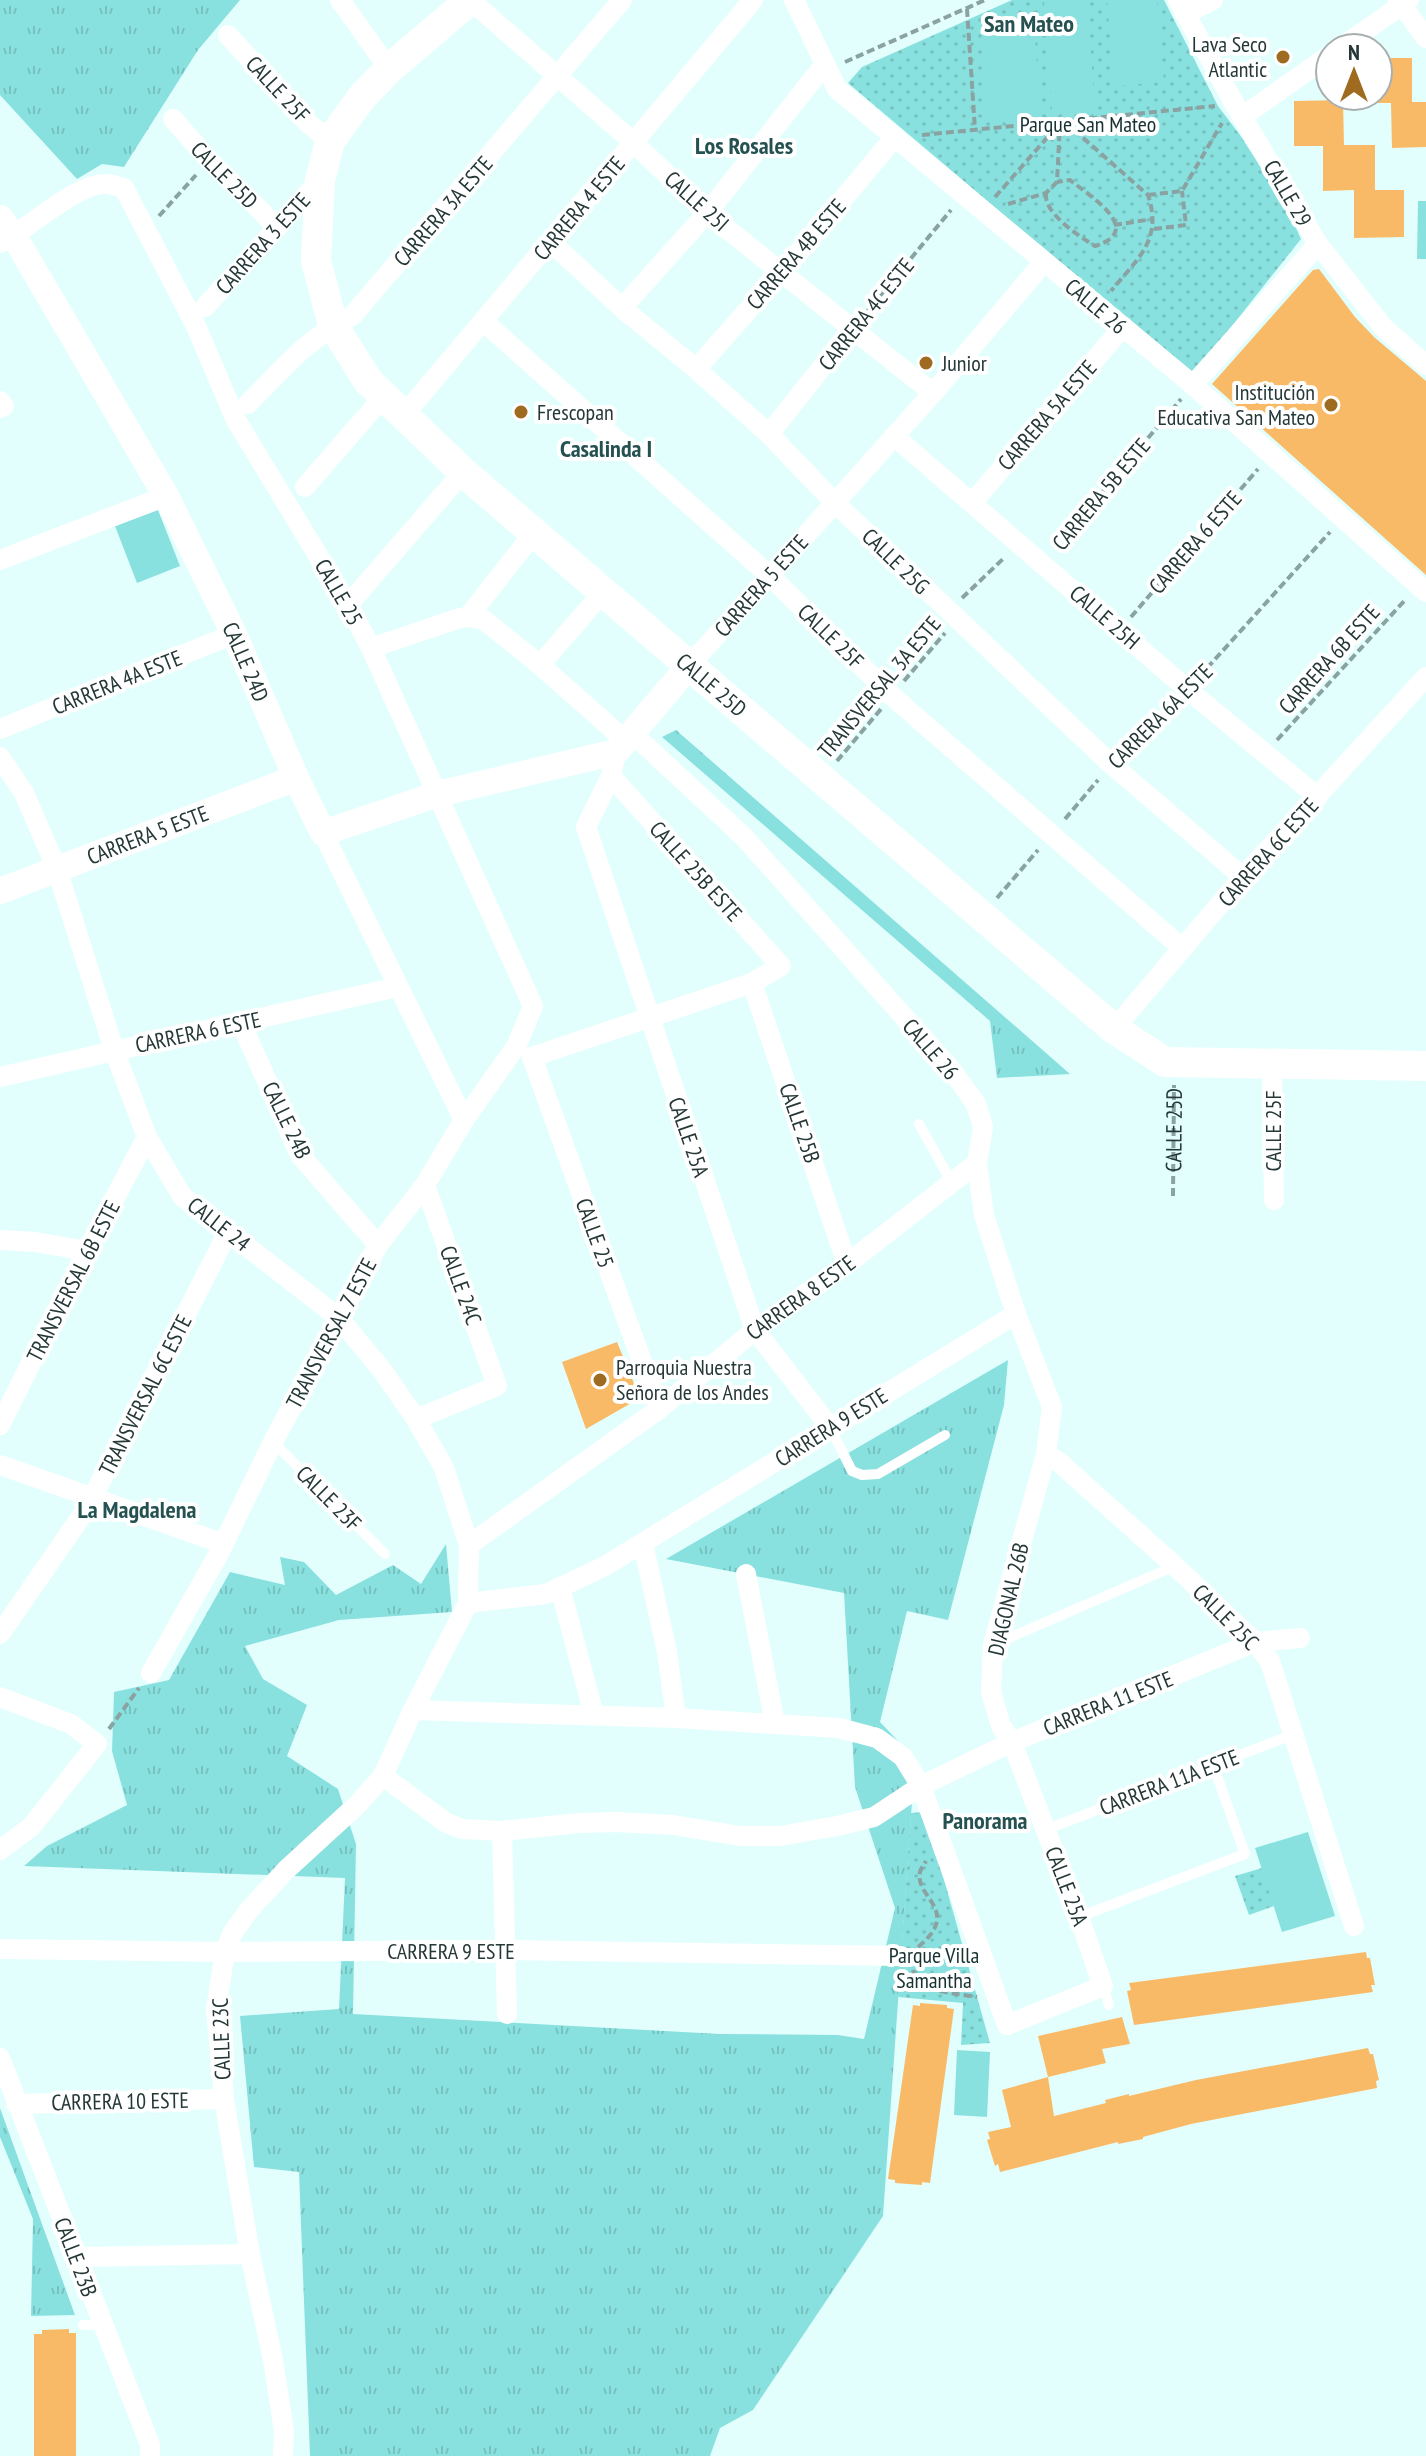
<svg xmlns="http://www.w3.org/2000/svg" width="1426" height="2456" font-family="'PT Sans Narrow',sans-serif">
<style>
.grass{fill:url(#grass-tufts)}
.park{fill:url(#park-dots)}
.garden{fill:#89e1df}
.building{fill:#f9ba68}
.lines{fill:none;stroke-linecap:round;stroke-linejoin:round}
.path{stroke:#8aa2a1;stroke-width:4;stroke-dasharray:8 4;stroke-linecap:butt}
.service{stroke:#fff;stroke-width:10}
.minor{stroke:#fff;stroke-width:20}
.tertiary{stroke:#fff;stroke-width:26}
.secondary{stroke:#fff;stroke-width:30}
.poi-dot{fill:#9e6b21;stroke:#fff;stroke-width:3}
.labels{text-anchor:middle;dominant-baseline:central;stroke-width:8;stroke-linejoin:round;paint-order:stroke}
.poi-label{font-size:22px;fill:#253837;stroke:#fff;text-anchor:start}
.street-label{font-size:22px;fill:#253837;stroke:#fff}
.park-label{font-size:22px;fill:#173030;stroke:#fff}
.neighbourhood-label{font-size:24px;font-weight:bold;fill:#255251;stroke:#fff}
</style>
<defs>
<pattern id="grass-tufts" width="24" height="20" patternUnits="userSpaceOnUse" patternTransform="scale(2)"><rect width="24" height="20" fill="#89e1df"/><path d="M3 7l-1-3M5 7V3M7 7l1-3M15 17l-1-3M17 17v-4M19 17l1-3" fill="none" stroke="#76c2c0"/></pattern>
<pattern id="park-dots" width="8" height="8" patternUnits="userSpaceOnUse" patternTransform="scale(2)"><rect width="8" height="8" fill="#89e1df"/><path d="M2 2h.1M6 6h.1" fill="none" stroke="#76c2c0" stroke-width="1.8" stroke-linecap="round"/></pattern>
</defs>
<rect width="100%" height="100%" fill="#e2fffe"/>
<path class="grass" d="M0 0H240L198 50 124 167 102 164 77 179 0 95Z
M676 730 1070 1074 997 1078 990 1021 662 737Z
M1008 1360 1004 1405 948 1620 907 1611 880 1722 915 1759 883 2216 753 2410 720 2428 710 2456H310L299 2172 254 2167 240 2016 339 2009 345 1878 24 1866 47 1846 127 1805 112 1751 114 1692 169 1680 230 1572 285 1585 280 1557 304 1562 336 1595 393 1565 421 1584 446 1544 452 1612 339 1620 245 1646 263 1679 307 1705 287 1756 338 1789 356 1844 353 2014 720 2034 838 2035 864 2039 895 1908 855 1787 844 1593 666 1559Z
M0 2108 75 2315 31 2316 33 2219 0 2137Z"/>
<path class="park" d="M1012 0H1164L1218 106 1240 135 1287 208 1301 239 1194 374 1104 300 848 83 862 67Z
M925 1812 990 2043 961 2045 963 2003 898 1997 911 1813Z
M1262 1868 1274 1906 1249 1915 1235 1876Z"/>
<path class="garden" d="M1087 0 1095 109 1052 112 1044 3Z
M1107 0H1157L1164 82 1114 86Z
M1034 25 1041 118 987 122 981 29Z
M1418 201H1426V259H1417Z
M158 510 180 566 137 583 115 526Z
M1308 1832 1335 1916 1282 1932 1255 1848Z
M957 2050 990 2052 987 2117 954 2115Z"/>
<path class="building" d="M1378 58H1412V102H1426V147L1392 148 1391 103H1378Z
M1343 100 1344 145H1375V190H1404V237L1354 238V190L1323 191V146H1294V101Z
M1319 269 1355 317 1374 337 1426 381V575L1212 384 1313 270Z
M617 1342 640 1398 586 1429 562 1362Z
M1366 1952 1367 1958H1370L1375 1985H1371L1373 1992 1134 2025 1127 1991 1131 1990 1129 1983Z
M920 2003 947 2005V2008L954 2009 930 2183 922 2182V2185L895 2183V2180L888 2179 913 2005 920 2006Z
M1122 2017 1130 2044 1102 2049 1106 2063 1048 2077 1038 2036Z
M1368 2048 1370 2054H1373L1379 2080 1376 2081 1377 2088 1191 2124 1143 2137V2139L1118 2144V2142L1000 2172 998 2164 995 2166 987 2140 990 2139 988 2132 1011 2127 1002 2090 1048 2077 1054 2116 1106 2103 1105 2100 1129 2094V2096L1196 2080Z
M69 2329V2333H76V2456H34V2334H42V2330Z"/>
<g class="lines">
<g class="path">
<path d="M967 9 975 130"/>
<path d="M845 62 985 0"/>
<path d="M1065 122 1148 195C1163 240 1138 258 1111 291"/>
<path d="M922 135 1215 106"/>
<path d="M1046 193C1043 213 1079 236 1095 246 1147 230 1088 195 1070 180L1057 182"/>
<path d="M1148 195 1182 191 1222 123"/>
<path d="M995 197 1060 123"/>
<path d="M1008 204 1046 193 1057 182 1060 123"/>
<path d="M159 216 196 175"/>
<path d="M1114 225 1153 219"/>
<path d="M1154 229 1186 225 1182 191"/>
<path d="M865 314 951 210"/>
<path d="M1055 548 1181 399"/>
<path d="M962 598 1005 557"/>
<path d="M1131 617 1258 469"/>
<path d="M1199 677 1330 532"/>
<path d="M904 681 945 633"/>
<path d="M1277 740 1406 599"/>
<path d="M1125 750 1174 704"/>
<path d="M837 761 881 709"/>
<path d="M1065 819 1098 780"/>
<path d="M997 898 1038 850"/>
<path id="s1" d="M1173 1196 1174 1085"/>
<path d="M109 1729 139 1688"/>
<path d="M918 1947C963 1910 914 1898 920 1872 921 1868 924 1865 926 1861"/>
<path d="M913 1970C917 1993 957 1993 977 1997"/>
</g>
<path class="service" d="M919 1124 951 1181
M830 1427 852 1471 862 1475 878 1474 945 1435
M273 1442 385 1554
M995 1644 1175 1566
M1045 1830 1292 1735
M1079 1917 1245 1854 1213 1765
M1103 1986 1109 2005
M83 2325H103"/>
<g class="minor">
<path d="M340 0 389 69"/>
<path d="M470 0 633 142 707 213 933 393"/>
<path d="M794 0 837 89 1193 385 1426 592"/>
<path d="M1178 0 1234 103 1318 244 1383 327 1426 365"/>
<path d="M1398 0 1426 38"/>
<path d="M1185 14 1213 0"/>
<path d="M228 35 308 123 330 141"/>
<path d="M1340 48 1409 0"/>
<path d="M1243 116 1330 55"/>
<path id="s2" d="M173 119 209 160 277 227"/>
<path d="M551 242 622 308 696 369 769 434 835 503 1111 764 1243 877"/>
<path d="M0 243C29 229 76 183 106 184 112 184 119 187 124 188L195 324 236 420 348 605 371 648 533 1006 517 1045 464 1120 425 1185 378 1245 273 1442 218 1555 151 1673"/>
<path id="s3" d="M205 307 320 180"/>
<path d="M622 308 707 213 825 64"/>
<path d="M483 321 770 576 892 696 1182 948"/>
<path d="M696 369 781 273 895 137"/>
<path d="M1193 385 1318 244"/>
<path d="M0 401 4 406 0 408"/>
<path d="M248 404C280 371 310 336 352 316L622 0"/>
<path d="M404 415 753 0"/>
<path d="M769 434 853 328"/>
<path d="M894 436 1188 690 1318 797"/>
<path d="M305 487 384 396"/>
<path d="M973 502 1122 328"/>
<path d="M0 560 166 496"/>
<path d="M348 605 463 472"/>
<path d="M468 617 534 533"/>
<path d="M371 648 460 618 471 617 484 620 540 665 626 741"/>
<path d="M540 665 603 592"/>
<path id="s4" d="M689 666 933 393 1044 262"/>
<path d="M0 729 234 634"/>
<path d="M616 752 611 776 586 827 755 1330 830 1427"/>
<path d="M0 757 24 793 57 869 114 1050 147 1137 182 1196 339 1318 382 1370 416 1419 444 1468 469 1545 468 1603 413 1710 383 1776 357 1805 286 1870 249 1910 232 1934 225 1952 216 2009 224 2099 250 2254 273 2360 284 2431 283 2456"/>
<path d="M323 833 464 1120"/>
<path d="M752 983 847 1264"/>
<path d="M241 1023 300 1155 378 1245"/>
<path d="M1114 1029 1243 877 1426 677"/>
<path d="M532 1057 752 983 781 966 611 776"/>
<path d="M532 1057 659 1409"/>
<path d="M1272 1062 1274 1200"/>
<path d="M0 1077 397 987"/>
<path d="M0 1240 35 1242 87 1251"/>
<path d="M416 1419 497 1386 425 1185"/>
<path d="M0 1425 87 1251 147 1137"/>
<path d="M1046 1454 1060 1463 1175 1566 1255 1642 1270 1661 1354 1926"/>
<path d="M0 1465 224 1544"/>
<path d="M643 1544 667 1652 676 1718"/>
<path id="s5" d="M469 1545 659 1409 755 1330 847 1264 977 1163"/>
<path d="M746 1574 775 1724"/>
<path d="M560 1587 594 1715"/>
<path d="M468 1603 546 1594 605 1566 1016 1314"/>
<path d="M0 1634 87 1508 228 1232"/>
<path d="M0 1697 71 1724 97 1744 31 1827 0 1850"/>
<path d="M413 1710 676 1718 839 1728 877 1738 903 1757 921 1786 1007 2025 1103 1986 1079 1917 1012 1742 1001 1726 991 1692 993 1645 1046 1454 1052 1407 1016 1314 984 1215 977 1163 983 1127 976 1104 953 1072 744 837 632 733"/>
<path d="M383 1776 445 1822 462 1829 502 1831 579 1823 617 1822 673 1825 740 1836H780L837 1826 874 1817 921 1786 1012 1742 1255 1642 1300 1638"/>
<path d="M502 1831 507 2014"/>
<path d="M0 1949 225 1952 505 1950 901 1956"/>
<path d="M0 2058 150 2445V2456"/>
<path d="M16 2104 224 2099"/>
<path d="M76 2257 250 2254"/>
</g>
<g class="tertiary">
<path id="s6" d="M0 218 14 236 166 496 234 634 296 778 323 833 438 794 616 752 689 666"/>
<path id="s7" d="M0 891 296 778"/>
</g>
<path class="secondary" id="s8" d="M470 0 389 69 362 97 330 141 320 180 316 261 333 325 368 381 463 472 1114 1029 1165 1062 1426 1066"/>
</g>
<g class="poi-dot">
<circle cx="1283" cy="57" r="8"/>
<circle cx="926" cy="363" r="8"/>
<circle cx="1331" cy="405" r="8"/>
<circle cx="521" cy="412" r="8"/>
<circle cx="600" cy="1380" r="8"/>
</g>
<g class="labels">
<g class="poi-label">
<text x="1267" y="44" text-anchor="end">Lava Seco<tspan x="1267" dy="25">Atlantic</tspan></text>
<text x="942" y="363">Junior</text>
<text x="1315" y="392" text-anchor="end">Institución<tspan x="1315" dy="25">Educativa San Mateo</tspan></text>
<text x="537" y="412">Frescopan</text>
<text x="616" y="1367">Parroquia Nuestra<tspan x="616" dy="25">Señora de los Andes</tspan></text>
</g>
<g class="street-label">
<text transform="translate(278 89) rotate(47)">CALLE 25F</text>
<text stroke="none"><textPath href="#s2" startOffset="76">CALLE 25D</textPath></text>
<text transform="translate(1288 193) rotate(60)">CALLE 29</text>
<text transform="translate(697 201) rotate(42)">CALLE 25I</text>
<text transform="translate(579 208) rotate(-50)">CARRERA 4 ESTE</text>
<text transform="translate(443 211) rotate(-49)">CARRERA 3A ESTE</text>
<text stroke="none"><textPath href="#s3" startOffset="86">CARRERA 3 ESTE</textPath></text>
<text transform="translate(796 254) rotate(-49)">CARRERA 4B ESTE</text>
<text transform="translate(1096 306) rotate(40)">CALLE 26</text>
<text transform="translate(866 314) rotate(-51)">CARRERA 4C ESTE</text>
<text transform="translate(1047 415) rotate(-49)">CARRERA 5A ESTE</text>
<text transform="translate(1101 494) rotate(-50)">CARRERA 5B ESTE</text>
<text transform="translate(1195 542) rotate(-49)">CARRERA 6 ESTE</text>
<text transform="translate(896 561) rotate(44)">CALLE 25G</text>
<text stroke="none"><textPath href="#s4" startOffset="108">CARRERA 5 ESTE</textPath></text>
<text transform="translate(339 592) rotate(60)">CALLE 25</text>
<text transform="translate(1105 617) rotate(41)">CALLE 25H</text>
<text transform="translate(831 636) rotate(44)">CALLE 25F</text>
<text transform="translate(1329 659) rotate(-48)">CARRERA 6B ESTE</text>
<text stroke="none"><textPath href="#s6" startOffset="508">CALLE 24D</textPath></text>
<text transform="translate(117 682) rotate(-22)">CARRERA 4A ESTE</text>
<text stroke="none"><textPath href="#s8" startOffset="912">CALLE 25D</textPath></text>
<text transform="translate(879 687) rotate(-50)">TRANSVERSAL 3A ESTE</text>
<text transform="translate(1160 716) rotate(-45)">CARRERA 6A ESTE</text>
<text stroke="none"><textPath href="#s7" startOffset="158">CARRERA 5 ESTE</textPath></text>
<text transform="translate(1268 852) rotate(-48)">CARRERA 6C ESTE</text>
<text transform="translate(696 871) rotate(48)">CALLE 25B ESTE</text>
<text transform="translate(198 1032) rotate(-12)">CARRERA 6 ESTE</text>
<text transform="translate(931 1049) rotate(49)">CALLE 26</text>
<text transform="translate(287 1120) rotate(64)">CALLE 24B</text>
<text transform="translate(800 1123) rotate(71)">CALLE 25B</text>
<text stroke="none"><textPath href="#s1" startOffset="66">CALLE 25D</textPath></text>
<text transform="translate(1273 1131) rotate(-90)">CALLE 25F</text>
<text transform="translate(689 1137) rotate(71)">CALLE 25A</text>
<text transform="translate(219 1224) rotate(38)">CALLE 24</text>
<text transform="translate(595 1233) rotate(70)">CALLE 25</text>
<text transform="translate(73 1281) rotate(-63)">TRANSVERSAL 6B ESTE</text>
<text transform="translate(461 1285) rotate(70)">CALLE 24C</text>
<text stroke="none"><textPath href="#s5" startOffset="414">CARRERA 8 ESTE</textPath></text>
<text transform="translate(331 1333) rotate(-62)">TRANSVERSAL 7 ESTE</text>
<text transform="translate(145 1395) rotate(-63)">TRANSVERSAL 6C ESTE</text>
<text transform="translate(831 1427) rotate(-32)">CARRERA 9 ESTE</text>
<text transform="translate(329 1498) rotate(45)">CALLE 23F</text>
<text transform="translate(1008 1599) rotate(-77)">DIAGONAL 26B</text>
<text transform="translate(1226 1617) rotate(45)">CALLE 25C</text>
<text transform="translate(1108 1703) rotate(-22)">CARRERA 11 ESTE</text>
<text transform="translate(1169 1782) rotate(-21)">CARRERA 11A ESTE</text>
<text transform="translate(1067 1886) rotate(69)">CALLE 25A</text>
<text x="451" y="1951">CARRERA 9 ESTE</text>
<text transform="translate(221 2039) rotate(-92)">CALLE 23C</text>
<text transform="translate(120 2101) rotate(-1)">CARRERA 10 ESTE</text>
<text transform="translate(76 2257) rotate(69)">CALLE 23B</text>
</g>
<g class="park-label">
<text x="1088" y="124">Parque San Mateo</text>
<text x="934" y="1955">Parque Villa<tspan x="934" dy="25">Samantha</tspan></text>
</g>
<g class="neighbourhood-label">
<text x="1029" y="23">San Mateo</text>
<text x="744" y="145">Los Rosales</text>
<text x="606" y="448">Casalinda I</text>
<text x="137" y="1509">La Magdalena</text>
<text x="985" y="1820">Panorama</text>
</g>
</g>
<g transform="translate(1354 72)"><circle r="38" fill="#ffffff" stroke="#a8afaf" stroke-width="2"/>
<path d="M0-6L14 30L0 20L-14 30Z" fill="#9e6b21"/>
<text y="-12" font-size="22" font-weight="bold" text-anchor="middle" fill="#253837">N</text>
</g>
</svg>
